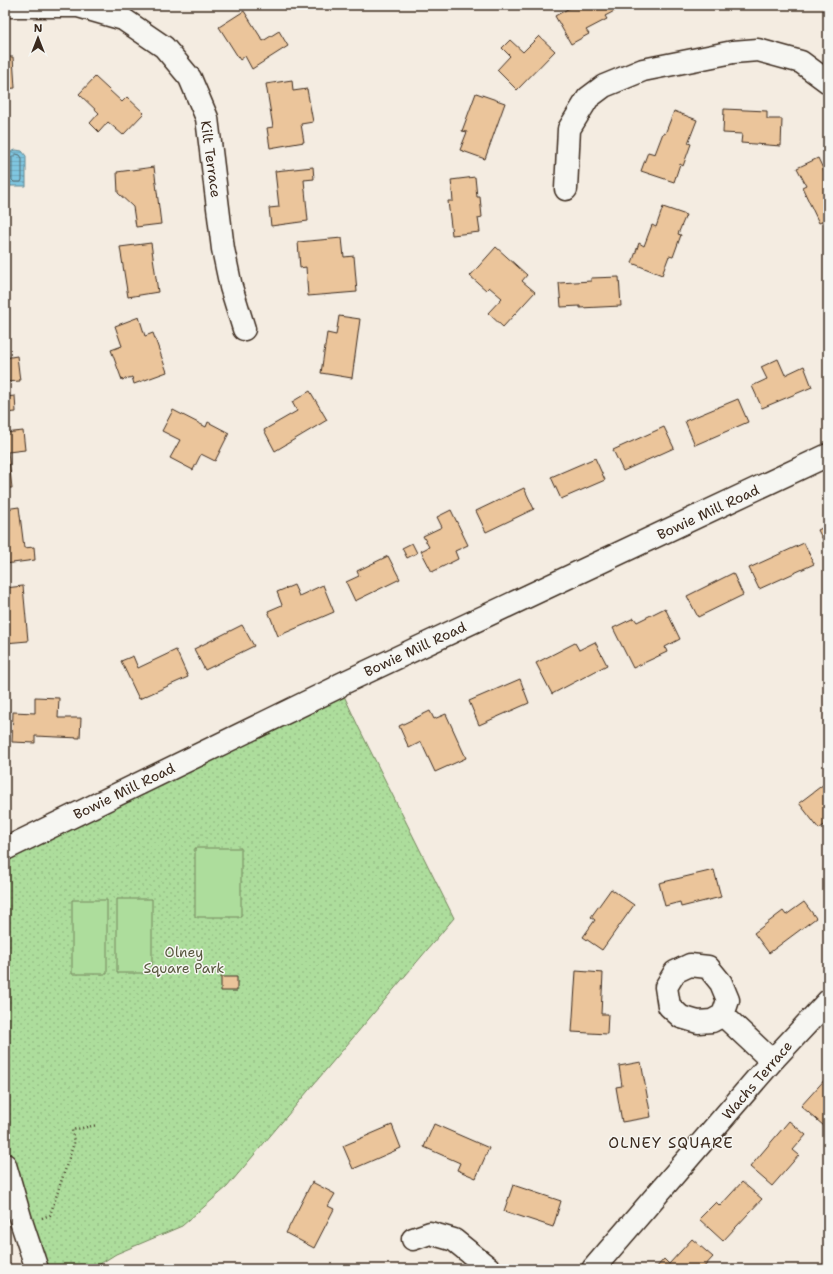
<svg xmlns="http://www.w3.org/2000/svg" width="833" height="1274" font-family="'Shantell Sans',sans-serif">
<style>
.grass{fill:url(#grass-dots);stroke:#74845d}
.pitch{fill:#addd9c;stroke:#74845d}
.water{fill:url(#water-rules);stroke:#648892}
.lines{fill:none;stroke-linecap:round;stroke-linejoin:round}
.shore{stroke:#56686c;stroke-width:1}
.building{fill:#ebc59b;stroke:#3b2a1e}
.minor-casing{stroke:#3b2a1e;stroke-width:25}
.path{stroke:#3b2a1e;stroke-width:2.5;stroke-dasharray:1 3;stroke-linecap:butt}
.minor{stroke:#f6f6f2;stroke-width:22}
.labels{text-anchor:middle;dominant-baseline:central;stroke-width:3;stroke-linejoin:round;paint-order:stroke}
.street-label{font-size:14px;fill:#3b2a1e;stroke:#f6f6f2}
.park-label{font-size:14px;fill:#58573e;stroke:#f6f6f2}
.neighbourhood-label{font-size:15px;letter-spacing:1px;fill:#3b2a1e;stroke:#f6f6f2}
</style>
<defs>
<pattern id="grass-dots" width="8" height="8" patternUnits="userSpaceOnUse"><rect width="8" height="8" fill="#addd9c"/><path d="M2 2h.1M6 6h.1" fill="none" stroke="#96be86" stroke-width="1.8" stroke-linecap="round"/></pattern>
<pattern id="water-rules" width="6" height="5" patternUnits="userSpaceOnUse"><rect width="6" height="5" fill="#7fc6e0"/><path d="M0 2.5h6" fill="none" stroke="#6faac0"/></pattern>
</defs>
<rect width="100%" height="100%" fill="#f4ece1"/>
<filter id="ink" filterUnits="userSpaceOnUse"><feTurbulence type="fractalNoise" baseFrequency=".025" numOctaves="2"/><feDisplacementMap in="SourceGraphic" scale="8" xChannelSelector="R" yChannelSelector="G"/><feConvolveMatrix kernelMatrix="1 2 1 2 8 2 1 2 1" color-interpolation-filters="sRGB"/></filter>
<g filter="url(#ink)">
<path class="grass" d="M339 685 358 726 454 918 227 1187 182 1226 116 1254 92 1269H38L5 1165V849Z"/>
<path class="pitch" d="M195 848H241V917H195Z
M117 899H152V973H117Z
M72 900H107V974H72Z"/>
<path class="water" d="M16 150 22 151 26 156V186H8V157L12 151Z"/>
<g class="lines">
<path class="shore" d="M16 154 20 155 22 158V180L21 182H14L12 180V158Z"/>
</g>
<path class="building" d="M572 5H624V6L605 16 607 19 586 30 589 34 571 44 555 16 573 6Z
M641 5H675L657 9 656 6 642 9Z
M244 11 263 41 279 31 288 46 252 69 245 56 240 60 219 27Z
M539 36 555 51 517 90 497 70 510 56 502 48 510 40 523 52Z
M5 57H13L15 88 5 89Z
M95 77 122 102 127 97 144 113 123 135 108 122 99 132 90 123 99 113 79 94Z
M292 80 293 91 307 89 313 122 301 124 304 142 270 148 267 128 273 127 266 84Z
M476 93 505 103 485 159 460 150 467 132 462 131Z
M724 109 767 111V119H782L781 146 741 143 742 134 723 133Z
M674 111 697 120 688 143 691 144 683 166 680 164 674 182 641 171 648 152 655 154 663 133 665 134Z
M818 158 828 179V219L819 223 802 187 806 185 797 168Z
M154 167 161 224 136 227 133 207 118 193 117 172Z
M313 167 314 179 304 180 308 221 271 226 269 208 279 207 275 171Z
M475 177 477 197H480L482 217 478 218 480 232 452 235 448 201H453L451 180Z
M663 207 686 215 678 234 681 235 673 257 669 256 662 275 632 263 639 243 644 246 652 225 656 227Z
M342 238 344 257 354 256 357 292 308 296 306 267 300 268 298 242Z
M151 243 158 292 128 297 120 247Z
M496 247 527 275 522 281 535 292 503 327 488 313 502 298 489 287 486 290 470 276Z
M619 277 621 306 580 308V306L561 307 559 283 591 281V278Z
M339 316 360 319 352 378 321 373 327 333 336 335Z
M139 317 145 336 153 333 167 372 134 384 132 377 122 380 111 350 122 346 115 326Z
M17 356 20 381 5 382V358Z
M778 359 785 375 804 366 812 387 762 408 752 386 767 379 761 367Z
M310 391 327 420 275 451 264 430 297 411 292 402Z
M5 396V397L15 396 16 412 5 413Z
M738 399 748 422 695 445 685 421Z
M173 410 206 427 208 422 229 433 215 461 201 454 193 470 170 458 180 440 162 431Z
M664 427 674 448 623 471 613 450Z
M23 431 25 450 8 452 12 488H5V433Z
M595 458 605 480 561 499 551 477Z
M524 488 534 509 486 532 476 511Z
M19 507 24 548 34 547 35 560 5 564V509Z
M451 510 468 545 455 551 458 559 432 572 421 551 429 547 423 536 442 527 437 517Z
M828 525V550L818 530Z
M412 543 417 553 407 558 402 548Z
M804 543 814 564 759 589 749 568Z
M388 556 400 579 355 601 346 582 359 576 357 571Z
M733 573 743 595 698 617 687 596Z
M294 585 299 596 323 585 334 612 278 636 268 611 282 605 277 592Z
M23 586 28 641 5 643V588Z
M665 608 680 639 665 647 667 652 633 668 613 628 634 618 637 622Z
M242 625 254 646 205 670 194 649Z
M595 642 607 665 552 694 536 663 575 643 579 650Z
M176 650 188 677 139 699 121 661 133 656 138 668Z
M520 679 529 703 479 725 469 701Z
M35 697 59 698 58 718H81L80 738 35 736V743L12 742 13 712 35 713Z
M430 711 434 719 446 714 466 758 435 772 421 742 409 748 399 726Z
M828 781V822L819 829 799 803Z
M714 870 721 897 681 907 680 902 665 906 659 883Z
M611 889 634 905 602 950 583 937 595 920 591 917Z
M804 902 816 918 769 953 754 933 783 911 786 915Z
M576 971 603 973 601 1014H608L607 1034 572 1032Z
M221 977H237V991H221Z
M641 1062 651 1117 622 1122 616 1087 622 1086 619 1066Z
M828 1076V1121L824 1126 801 1106Z
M789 1121 806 1135 793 1150 799 1155 772 1186 750 1167Z
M434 1124 489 1148 476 1178 457 1170 460 1163 424 1147Z
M392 1125 401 1148 353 1169 343 1146Z
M312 1182 335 1194 328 1206 334 1209 314 1248 286 1233Z
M742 1182 762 1199 723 1241 699 1219 716 1202 720 1206Z
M513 1185 561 1201 553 1227 504 1211Z
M692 1239 713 1257 702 1269H655L664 1259 669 1264Z"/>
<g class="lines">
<defs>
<path id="minor" d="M5 6H78L123 19 164 47 190 78 207 118 223 249 231 287 244 329
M566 189 569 129 588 98 604 86 643 70 733 52 758 50 801 62 828 82
M5 849 338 687 339 685 828 455
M723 1015 712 1021 698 1022 681 1017 669 1006 666 987 675 972 690 965 708 967 721 983 728 1000 723 1015 772 1061
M5 1165 22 1224 37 1269
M413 1239 430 1233 454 1240 490 1269
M593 1269 772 1061 828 1001"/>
</defs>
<use href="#minor" class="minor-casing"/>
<path class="path" d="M42 1218 50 1215 74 1143 72 1130 97 1125"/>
<use href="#minor" class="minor"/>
</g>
</g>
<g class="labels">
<g class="street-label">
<text transform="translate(211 159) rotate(82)">Kilt Terrace</text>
<text transform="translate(708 512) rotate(-25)">Bowie Mill Road</text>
<text transform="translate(415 649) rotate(-25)">Bowie Mill Road</text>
<text transform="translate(124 791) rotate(-26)">Bowie Mill Road</text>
<text transform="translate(757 1080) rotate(-49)">Wachs Terrace</text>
</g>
<g class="park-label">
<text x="184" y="952">Olney<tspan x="184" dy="16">Square Park</tspan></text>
</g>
<g class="neighbourhood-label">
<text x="671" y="1143">OLNEY SQUARE</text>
</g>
</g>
<rect width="833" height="1274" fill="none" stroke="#f6f6f2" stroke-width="20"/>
<rect x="10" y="10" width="813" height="1254" fill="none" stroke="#3b2a1e" stroke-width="1.5" filter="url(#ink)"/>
<g transform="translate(38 38)" stroke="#f6f6f2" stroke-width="3" paint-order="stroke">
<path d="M0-3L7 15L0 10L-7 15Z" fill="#3b2a1e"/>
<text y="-6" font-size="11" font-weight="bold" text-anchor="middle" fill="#3b2a1e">N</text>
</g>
</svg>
